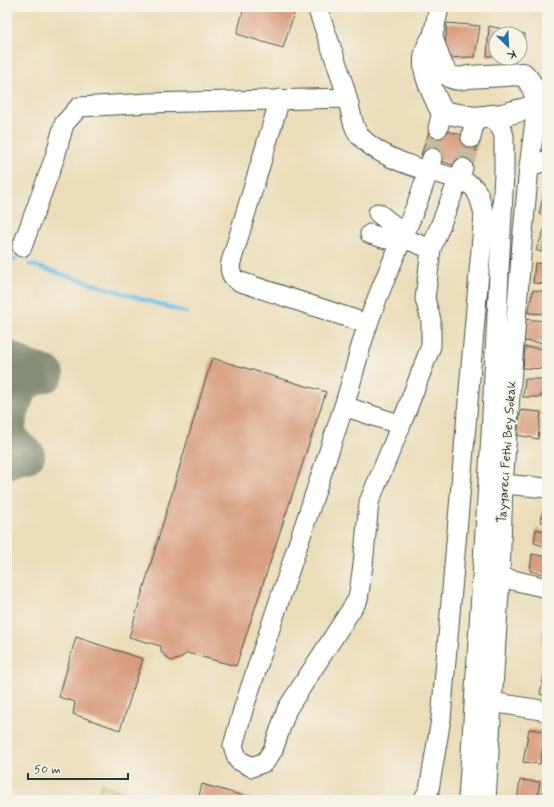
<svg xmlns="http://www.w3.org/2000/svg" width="554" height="807" font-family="Mynerve,sans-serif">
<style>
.green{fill:#b3ce74;stroke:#698654}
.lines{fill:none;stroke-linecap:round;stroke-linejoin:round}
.stream{stroke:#70c1ec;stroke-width:4}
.taxiway{stroke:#858d76;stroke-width:36}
.building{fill:#d89c7e}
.minor-tunnel{stroke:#c2bd9e;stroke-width:19;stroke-dasharray:19 10;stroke-linecap:butt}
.minor-casing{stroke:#3e5548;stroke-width:21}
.major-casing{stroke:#3e5548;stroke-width:24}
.minor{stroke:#fff;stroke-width:19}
.major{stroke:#fff;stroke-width:22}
.labels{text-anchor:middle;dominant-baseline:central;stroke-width:4;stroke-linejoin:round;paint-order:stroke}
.street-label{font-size:13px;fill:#1f3d34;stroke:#f7f3e8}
</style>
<rect width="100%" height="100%" fill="#f7f3e8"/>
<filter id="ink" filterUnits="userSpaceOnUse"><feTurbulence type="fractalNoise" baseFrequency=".025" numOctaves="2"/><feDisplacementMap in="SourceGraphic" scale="8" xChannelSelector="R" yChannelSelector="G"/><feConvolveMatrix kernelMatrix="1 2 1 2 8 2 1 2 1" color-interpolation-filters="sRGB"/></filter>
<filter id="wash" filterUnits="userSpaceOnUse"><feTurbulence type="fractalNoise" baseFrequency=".012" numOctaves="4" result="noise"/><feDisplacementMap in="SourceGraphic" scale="16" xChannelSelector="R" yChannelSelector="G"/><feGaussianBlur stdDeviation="0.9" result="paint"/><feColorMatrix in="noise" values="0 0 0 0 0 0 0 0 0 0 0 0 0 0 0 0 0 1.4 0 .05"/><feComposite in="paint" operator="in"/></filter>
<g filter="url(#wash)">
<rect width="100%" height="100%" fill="#ebddb9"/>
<path class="green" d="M101 784 138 797 137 800H96Z"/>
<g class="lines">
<path class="stream" d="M7 257 16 260
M29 264 187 313"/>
<path class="taxiway" d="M7 358 29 369 46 374C32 378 22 382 16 396
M7 427 16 396 10 372
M7 428C10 440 17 448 27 455L16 457 7 461"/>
</g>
<g id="blocks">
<path class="building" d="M244 7H282L295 10 283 48 237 34Z
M447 23 480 26 475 57 444 58Z
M489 26 525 34 521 56 520 34H496V56H487Z
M431 126 479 140 470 169 463 168 421 155Z
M546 185H547V217L539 214Z
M545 228 547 229V254L536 250Z
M535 263 547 264V284L533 283Z
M533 290 547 292V314L528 313Z
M524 319 547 321V343L521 341Z
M525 347 547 349V369L523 368Z
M212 358 326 392 236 666 187 653 179 659 171 661 161 652V646L129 637Z
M525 379H547V393L542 392 541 397H523Z
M521 410 541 412 538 439 517 435Z
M544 505H547V523L541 522Z
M536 529 547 532V547L534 543Z
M532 554 547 557V575L530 571Z
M546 612H547V645L542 644Z
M76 637 143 659 120 730 73 714 75 702 59 697Z
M546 666H547V696L540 694Z
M529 729 546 731 540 764 523 762Z
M520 780 540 782 537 800H517Z
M202 784 251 798V800H198Z
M543 784H547V800H541Z"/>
</g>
</g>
<g filter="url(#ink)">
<use href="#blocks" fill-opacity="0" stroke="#3e5548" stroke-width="1"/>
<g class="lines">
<path class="minor-tunnel" d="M432 158 438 128
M463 168 471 138"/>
<defs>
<path id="minor" d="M317 7C327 37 339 67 347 97 351 109 351 124 359 135 374 153 406 165 429 171 443 175 459 177 472 186 480 193 481 204 484 214L441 719 429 790 423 800
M432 40 439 7
M280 99 231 262C229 270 231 277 238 281L368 324
M438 128 442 112
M471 138 475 118
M432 158C417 215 386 268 368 324 359 350 353 377 345 403 311 506 277 608 243 710L233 746 238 760 252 767 265 762 273 750 287 709 358 599 363 565 369 502 401 425 431 346V320L425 299 431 249 463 168
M529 167 547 160
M378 213 392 224 398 236
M370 234 386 239 398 236 431 249
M22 247 55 157 64 124 79 107 149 103 347 98
M344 406 401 425
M503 484 547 488
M500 577 547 588
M479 700 547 711
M468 800 491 435 504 173V136L501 128 491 117
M486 800 500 577 503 484 522 243 529 167 537 106"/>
<path id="major" d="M432 40C440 57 441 86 468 77L523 74C532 83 537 93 537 106
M431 41C416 65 432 90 442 112
M442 112 475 118 502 115 537 106 547 99"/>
</defs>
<use href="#minor" class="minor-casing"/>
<use href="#major" class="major-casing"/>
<use href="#minor" class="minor"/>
<use href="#major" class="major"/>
</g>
</g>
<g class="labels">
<g class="street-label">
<text transform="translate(507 452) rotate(-86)">Tayyareci Fethi Bey Sokak</text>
</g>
</g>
<rect width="554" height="807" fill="none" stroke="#f7f3e8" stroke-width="24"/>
<g transform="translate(508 46) rotate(156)"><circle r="19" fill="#f7f3e8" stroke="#a1aaa0"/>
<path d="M0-3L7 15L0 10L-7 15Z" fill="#1f6fb2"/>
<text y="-6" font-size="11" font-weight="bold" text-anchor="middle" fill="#1f3d34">K</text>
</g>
<path d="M28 773v6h100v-6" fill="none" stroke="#1f3d34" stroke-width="2"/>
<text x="34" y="773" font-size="12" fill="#1f3d34" stroke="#f7f3e8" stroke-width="3" paint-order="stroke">50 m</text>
</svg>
